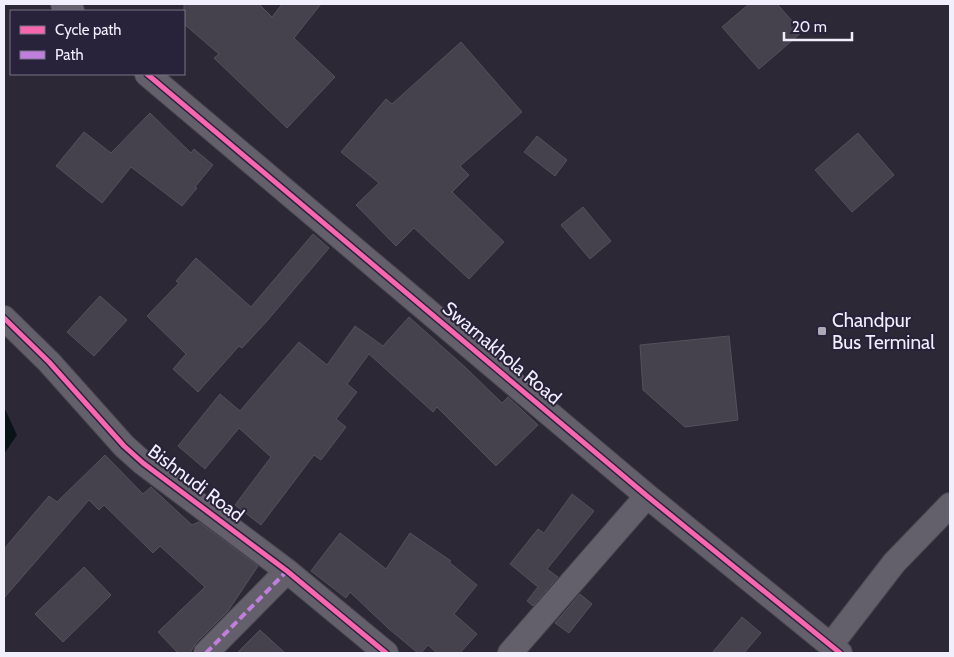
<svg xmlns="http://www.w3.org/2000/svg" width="954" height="657" font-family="Cabin,sans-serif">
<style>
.water{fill:#091419}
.building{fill:#45424d;stroke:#54515d}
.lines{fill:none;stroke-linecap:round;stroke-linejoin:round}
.minor-casing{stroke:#494651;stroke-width:26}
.minor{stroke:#63606b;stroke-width:24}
.quiet{stroke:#c07fdc;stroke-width:4;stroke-dasharray:8 4;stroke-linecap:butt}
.cycleway-casing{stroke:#29223b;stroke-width:8}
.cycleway{stroke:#f766af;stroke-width:5}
.poi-dot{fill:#ada9b6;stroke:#29223b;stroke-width:2}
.labels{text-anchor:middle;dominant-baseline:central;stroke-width:4;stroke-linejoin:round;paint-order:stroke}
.poi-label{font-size:19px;fill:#f2effc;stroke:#29223b;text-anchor:start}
.street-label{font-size:19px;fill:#f2effc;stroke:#29223b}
</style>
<rect width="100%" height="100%" fill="#2c2835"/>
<path class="water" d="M4 407 17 435 4 454Z"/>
<path class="building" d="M184 4H259L272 17 282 4H321L294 38 335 77 287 128 214 58 219 54 184 24Z
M749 4H777L802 32 759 69 722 27Z
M461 42 522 112 460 166 469 175 452 192 504 242 469 279 414 228 396 246 356 205 379 183 341 152 386 99 392 104Z
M150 113 191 153 194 149 213 165 195 187 197 188 182 206 131 167 102 203 56 166 84 132 111 153Z
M858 133 894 175 852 212 815 170Z
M537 136 567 160 555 176 524 152Z
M583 207 611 241 590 259 561 225Z
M313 234 329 248 267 321 242 348 239 346 198 392 173 369 186 354 147 316 179 283 176 281 196 258 251 307Z
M100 296 127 320 94 356 67 332Z
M409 317 466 368 502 403 508 397 538 425 496 466 437 407 433 412 369 354 347 384 357 392 336 419 346 427 321 460 314 455 261 525 235 505 271 457 239 428 205 469 178 446 220 394 240 411 299 342 327 365 355 326 383 346Z
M729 336 738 420 685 427 643 390 640 345Z
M105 455 143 494 151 487 192 525 199 522 258 566 228 611 196 643 190 653H178L158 632 205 587 160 546 153 553 104 505 99 510 89 500 4 598V549L49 496 57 502Z
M572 494 594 511 547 569 558 577 533 606 527 601 538 587 510 564 538 529 544 533Z
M340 533 386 569 410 533 451 561 449 562 477 585 454 614 477 634 460 653H437L428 645 421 653H418L389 629 350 592 346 598 311 571Z
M84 567 111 595 63 642 35 614Z
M580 594 592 604 569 633 555 623Z
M742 617 761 633 744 653H712Z
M260 630 285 653H237Z"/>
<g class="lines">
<defs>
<path id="minor" d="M63 4 72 11
M147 74 647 496 840 653
M4 318 49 362 124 446 143 463 287 571 386 653
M830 646 894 563 950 505
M206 653 287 571
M510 653 647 496"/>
</defs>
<use href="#minor" class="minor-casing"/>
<use href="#minor" class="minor"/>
<path class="quiet" d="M206 653 287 571"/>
<defs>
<path id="cycleway" d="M147 74 647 496 840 653
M4 318 49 362 124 446 143 463 287 571 386 653"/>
</defs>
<use href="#cycleway" class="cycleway-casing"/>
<use href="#cycleway" class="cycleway"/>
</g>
<rect class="poi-dot" x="817" y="326" width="10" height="10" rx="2.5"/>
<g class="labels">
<g class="poi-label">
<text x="832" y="320">Chandpur<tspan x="832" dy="22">Bus Terminal</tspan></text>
</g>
<g class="street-label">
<text transform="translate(502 353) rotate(40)">Swarnakhola Road</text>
<text transform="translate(196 483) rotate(37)">Bishnudi Road</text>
</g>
</g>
<rect width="954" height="657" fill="none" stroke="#f2effc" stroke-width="10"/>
<rect x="10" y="10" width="175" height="65" fill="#29223b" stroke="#797488"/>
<rect x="20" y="26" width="25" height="8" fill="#f766af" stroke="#797488"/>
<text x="55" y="35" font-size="15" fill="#f2effc">Cycle path</text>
<rect x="20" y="51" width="25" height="8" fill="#c07fdc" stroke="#797488"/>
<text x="55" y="60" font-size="15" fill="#f2effc">Path</text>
<path d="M784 32v8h68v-8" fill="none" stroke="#f2effc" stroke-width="2.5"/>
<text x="792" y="32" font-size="15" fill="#f2effc" stroke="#29223b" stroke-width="4" paint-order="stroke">20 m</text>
</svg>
